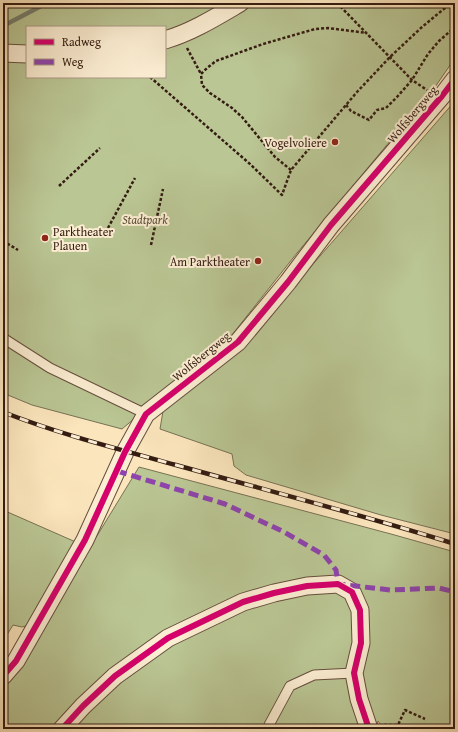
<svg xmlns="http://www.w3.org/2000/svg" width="458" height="732" font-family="'Gentium Book Plus',serif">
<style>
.green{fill:#bac694;stroke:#777153;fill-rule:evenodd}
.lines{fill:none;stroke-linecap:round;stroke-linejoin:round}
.stream{stroke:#747e6e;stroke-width:4.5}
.lane-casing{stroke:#664e3c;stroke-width:11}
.street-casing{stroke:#664e3c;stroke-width:19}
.path{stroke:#341c12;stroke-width:2.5;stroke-dasharray:3 2;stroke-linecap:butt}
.lane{stroke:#fceed3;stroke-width:9}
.street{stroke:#fceed3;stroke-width:17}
.rail-casing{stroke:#341c12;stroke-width:4.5}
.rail{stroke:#fceed3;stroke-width:3;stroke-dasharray:9;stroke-linecap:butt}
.quiet{stroke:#8e44ad;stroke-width:5;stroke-dasharray:10 5;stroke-linecap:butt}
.cycleway-casing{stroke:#fceed3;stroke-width:8}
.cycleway{stroke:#d6006c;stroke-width:6}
.poi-dot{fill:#8f2418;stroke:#fceed3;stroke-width:1.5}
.labels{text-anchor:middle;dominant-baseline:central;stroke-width:4;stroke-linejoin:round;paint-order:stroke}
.street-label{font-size:12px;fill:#341c12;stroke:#fceed3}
.poi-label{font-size:12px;fill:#341c12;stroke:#fceed3;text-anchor:end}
.park-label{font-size:12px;font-style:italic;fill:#5c4f39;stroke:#fceed3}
</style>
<rect width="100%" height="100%" fill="#fbe5bc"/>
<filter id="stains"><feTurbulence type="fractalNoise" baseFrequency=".005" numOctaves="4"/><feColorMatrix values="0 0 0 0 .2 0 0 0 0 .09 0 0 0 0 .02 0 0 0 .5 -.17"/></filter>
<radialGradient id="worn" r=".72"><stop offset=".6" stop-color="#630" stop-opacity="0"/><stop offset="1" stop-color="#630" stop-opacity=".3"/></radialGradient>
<path class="green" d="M3 3H455V58L435 87 297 253 231 336 122 429 32 405 3 393ZM27 27H165V77H27Z
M455 101V534L381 515 246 475 234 466 232 454 160 429 163 411 244 348 294 286Z
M139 467 391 534 455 552V585L450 584 455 595V729H382V726L378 721 376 729H3V690Z
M3 510 78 543 30 625 22 627 13 625 5 638 3 637Z"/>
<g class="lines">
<path class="stream" d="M3 26 47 3"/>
<defs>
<path id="lane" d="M3 338 50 368 146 414
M269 725 290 686 314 675 354 673"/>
<path id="street" d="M165 40C192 32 216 17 240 3
M3 53 27 54
M3 676 16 661 85 540 125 452 146 414 238 342 288 282 331 225 442 96 455 79
M62 729 83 706 115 676 168 638 243 602 274 593 307 586 338 584 352 592 360 610 361 643 354 673 359 699 369 729"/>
</defs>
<use href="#lane" class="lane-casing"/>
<use href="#street" class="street-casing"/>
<path class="path" d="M337 3 412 80 427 90
M187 48 201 74
M150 77 250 164 282 195 291 170 357 92 390 57 422 27 451 3
M346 105 351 111 369 120 377 110 386 108 397 97 412 80 428 54 439 41 455 27
M291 170 275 157 242 117 232 108 210 93 202 85 201 74 207 68 216 61 263 44 315 29 328 28 367 33
M59 186 100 148
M108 228 135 178
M3 241 18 250
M151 245 163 189
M384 725H398L405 710 425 719"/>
<use href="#lane" class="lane"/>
<use href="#street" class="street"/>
<defs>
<path id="rail" d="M3 412C59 434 118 449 176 465 269 491 363 515 455 544"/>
</defs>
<use href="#rail" class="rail-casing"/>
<use href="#rail" class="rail"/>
<path class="quiet" d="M117 471 225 504 284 532 324 555 336 570 338 584 390 590 439 588 455 592
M266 729 269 725"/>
<defs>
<path id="cycleway" d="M3 676 16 661 85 540 125 452 146 414 238 342 288 282 331 225 442 96 455 79
M62 729 83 706 115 676 168 638 243 602 274 593 307 586 338 584 352 592 360 610 361 643 354 673 359 699 369 729"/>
</defs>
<use href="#cycleway" class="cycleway-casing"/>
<use href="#cycleway" class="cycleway"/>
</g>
<g class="poi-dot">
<circle cx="335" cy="142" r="4"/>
<circle cx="45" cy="238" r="4"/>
<circle cx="258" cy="261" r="4"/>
</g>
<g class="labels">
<g class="street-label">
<text transform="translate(412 114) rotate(-50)">Wolfsbergweg</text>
<text transform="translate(201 356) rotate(-39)">Wolfsbergweg</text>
</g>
<g class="poi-label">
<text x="327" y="142">Vogelvoliere</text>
<text x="53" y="231" text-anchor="start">Parktheater<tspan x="53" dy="14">Plauen</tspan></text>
<text x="250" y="261">Am Parktheater</text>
</g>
<g class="park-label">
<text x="145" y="219">Stadtpark</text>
</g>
</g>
<rect width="458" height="732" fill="none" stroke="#fbe5bc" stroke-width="16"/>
<rect x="4" y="4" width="450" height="724" fill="none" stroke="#341c12" stroke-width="2"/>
<rect x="8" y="8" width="442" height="716" fill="none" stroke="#341c12"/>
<rect x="26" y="26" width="140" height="52" fill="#fceed3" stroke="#ac9a86"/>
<rect x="34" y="39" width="20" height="6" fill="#d6006c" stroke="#ac9a86"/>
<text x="62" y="46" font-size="12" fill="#341c12">Radweg</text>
<rect x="34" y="59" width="20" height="6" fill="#8e44ad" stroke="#ac9a86"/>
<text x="62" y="66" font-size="12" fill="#341c12">Weg</text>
<rect width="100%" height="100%" filter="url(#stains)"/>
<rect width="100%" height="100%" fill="url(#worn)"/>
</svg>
